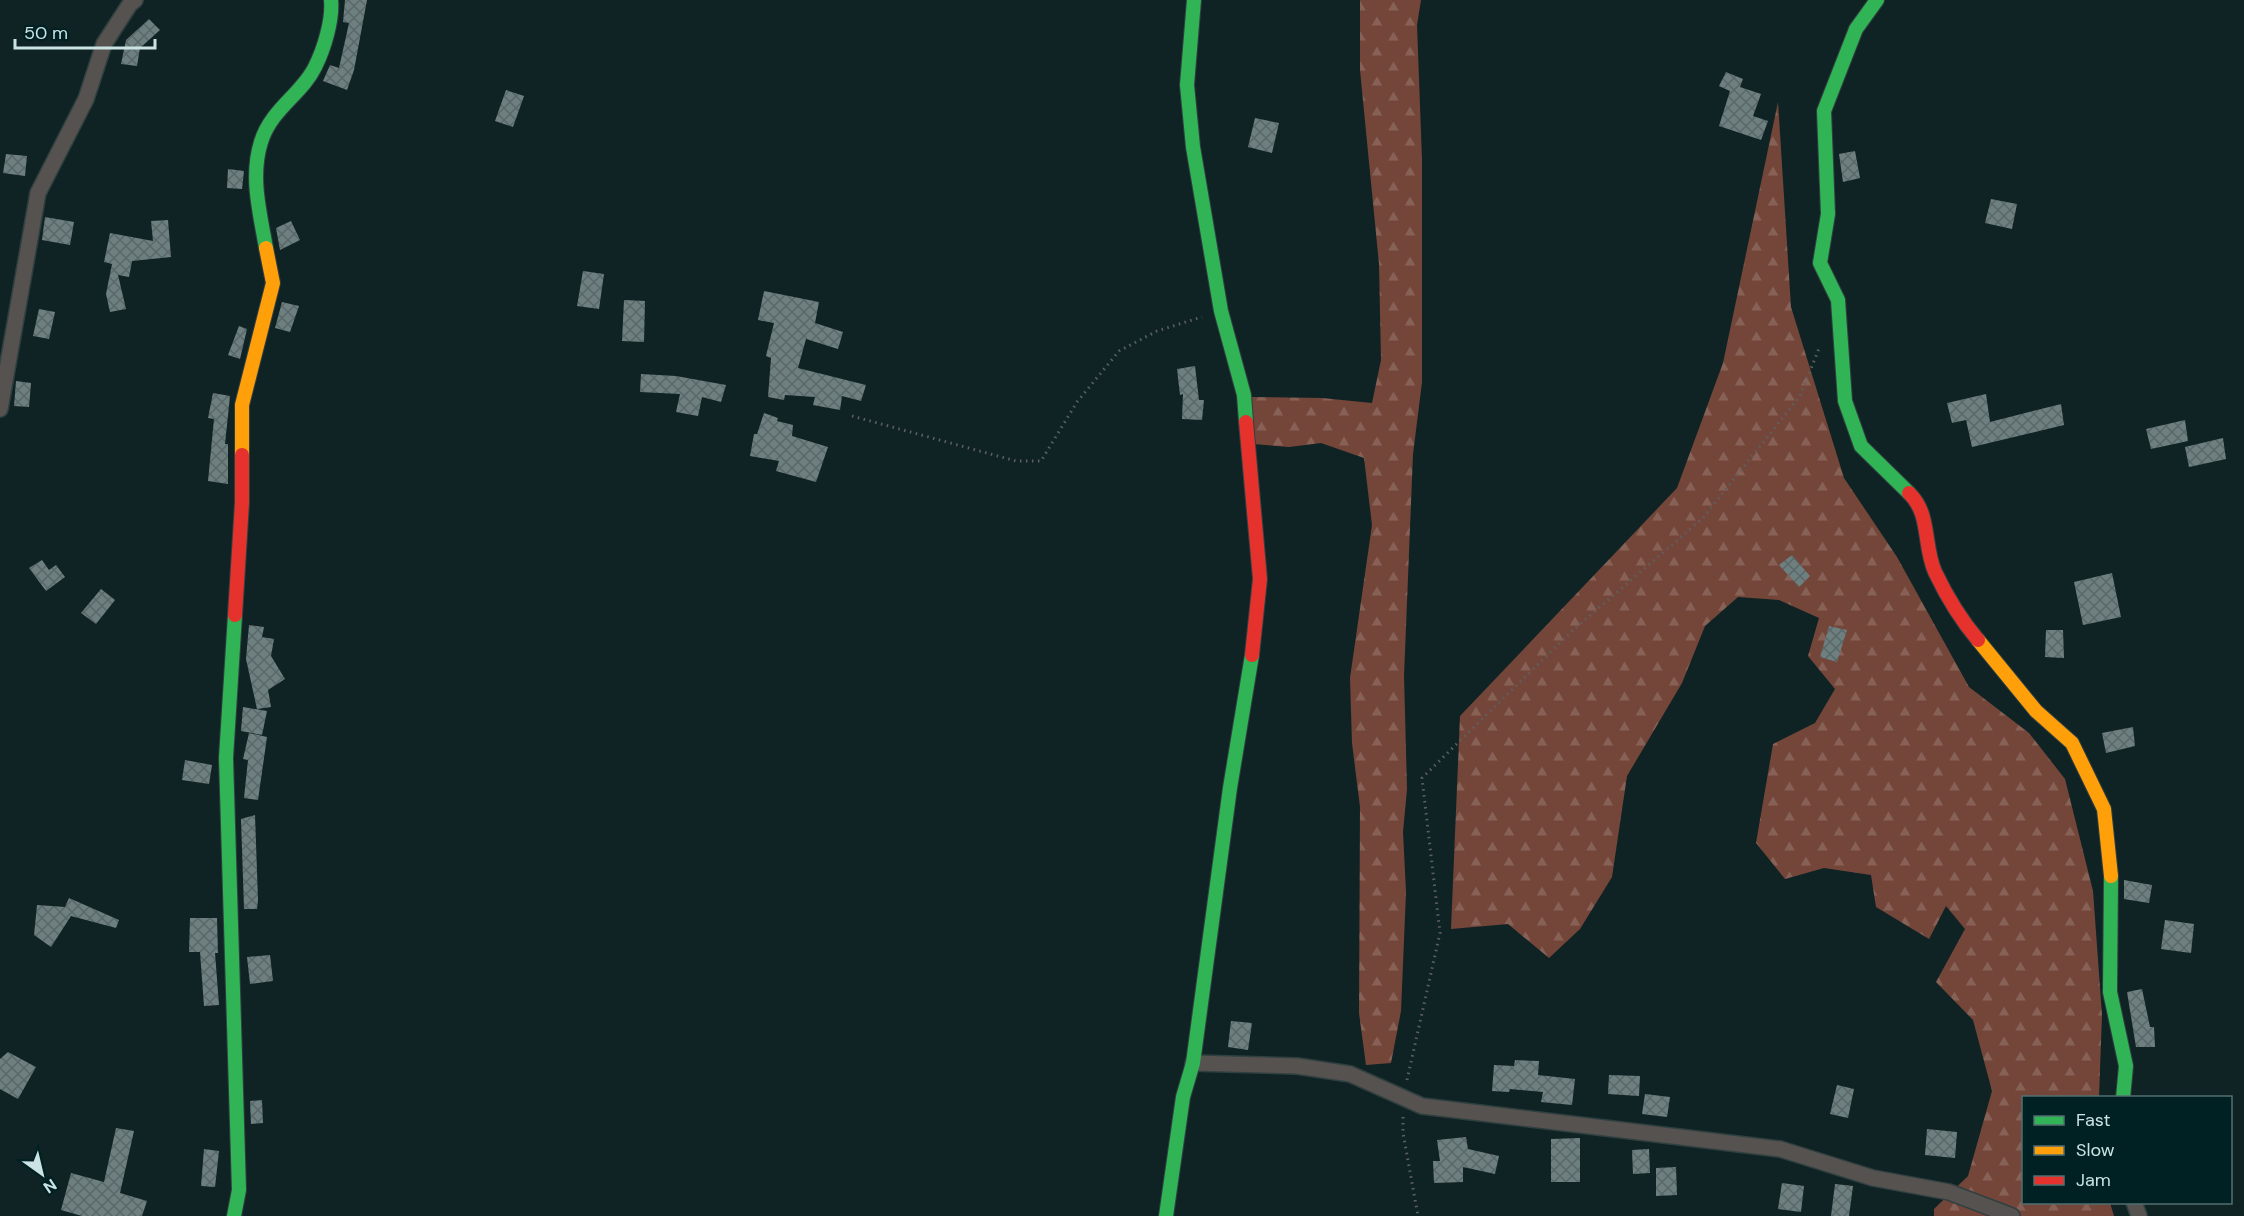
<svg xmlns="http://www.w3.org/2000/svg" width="2244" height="1216" font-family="'DM Sans',sans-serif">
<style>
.forest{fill:url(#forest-firs)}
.building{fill:url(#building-cross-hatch)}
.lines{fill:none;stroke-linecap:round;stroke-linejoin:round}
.street-casing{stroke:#304041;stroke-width:18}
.fast-casing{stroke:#304041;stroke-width:16}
.slow-casing{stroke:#304041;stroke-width:16}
.jam-casing{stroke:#304041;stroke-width:16}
.path{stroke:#5e6060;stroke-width:3;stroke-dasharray:1.5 4.5;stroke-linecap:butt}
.street{stroke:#56524f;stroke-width:15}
.fast{stroke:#30b455;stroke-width:14}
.slow{stroke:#ff9f0a;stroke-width:14}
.jam{stroke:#e5322d;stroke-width:14}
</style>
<defs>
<pattern id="forest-firs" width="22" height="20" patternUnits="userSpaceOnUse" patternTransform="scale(1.5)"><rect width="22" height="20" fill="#74463a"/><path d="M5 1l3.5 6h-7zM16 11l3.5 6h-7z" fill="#876156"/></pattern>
<pattern id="building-cross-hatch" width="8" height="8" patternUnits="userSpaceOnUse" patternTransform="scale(1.5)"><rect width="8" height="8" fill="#6e7f80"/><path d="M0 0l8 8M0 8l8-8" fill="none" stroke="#5a6768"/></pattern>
</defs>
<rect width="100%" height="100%" fill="#102324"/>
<path class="forest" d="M1360 0H1421L1417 25 1422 160V382L1413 454 1404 676 1407 789 1403 832 1406 892 1401 1011 1391 1063 1366 1065 1359 1013 1360 807 1352 743 1350 678 1372 525 1364 458 1321 443 1289 447 1253 444 1252 397 1322 398 1372 403 1381 360 1379 264 1360 70Z
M1778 102 1791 307 1844 478 1897 557 1969 687 2029 733 2065 779 2093 891 2102 1015 2099 1097 2024 1098V1202L2110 1203 2114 1216H1934V1209L1968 1176 1992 1091 1973 1020 1936 982 1965 929 1946 906 1929 939 1876 907 1871 875 1824 868 1785 879 1756 843 1773 744 1815 723 1835 689 1808 656 1819 618 1779 600 1738 597 1705 626 1682 683 1627 776 1612 877 1580 929 1549 958 1508 924 1451 929 1460 716 1677 488 1723 363Z"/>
<path class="building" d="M345 0H367L354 70 347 90 323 81 330 65 339 68 349 23 343 22Z
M149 19 160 30 140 48 137 66 121 64 126 40Z
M1726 72 1743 79 1740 87 1761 94 1753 116 1768 121 1761 140 1719 126 1730 91 1719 86Z
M506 90 524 96 513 127 495 121Z
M1255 118 1279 123 1272 153 1248 147Z
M1855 151 1860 178 1843 182 1839 154Z
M6 154 27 156 25 176 3 173Z
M228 169 244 171 242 189 227 188Z
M1991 199 2017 204 2012 229 1985 223Z
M45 217 74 222 70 245 42 240Z
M168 220 171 257 132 261 129 277 118 275 126 309 110 312 106 294 112 264 104 262 110 233 153 241 151 221Z
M291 221 300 240 280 250 276 228Z
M583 271 604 274 599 309 577 306Z
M764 291 819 302 815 323 843 332 838 349 806 339 798 368 866 385 861 401 842 396 840 410 813 405 815 397 785 395 784 400 768 397 771 358 766 356 774 323 758 320Z
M624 300 645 301 644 342 622 341Z
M282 302 299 306 290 332 275 328Z
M39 309 55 312 49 339 33 336Z
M239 326 247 329 240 359 228 355Z
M1195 366 1199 400H1204L1202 420 1182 419 1183 394 1180 395 1177 369Z
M641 374 676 376 726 385 721 402 702 397 698 416 676 412 680 394 640 392Z
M16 381 31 383 29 407 14 406Z
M213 393 230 396 225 444H228V484L208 481 214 419 208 418Z
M1986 394 1990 422 2061 404 2064 425 1972 447 1966 420 1952 423 1947 403Z
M764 413 778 418 777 421 793 425 792 436 828 447 816 482 776 471 779 461 750 456 754 434H757Z
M2185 420 2188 441 2151 449 2146 429Z
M2223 438 2226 459 2189 467 2185 447Z
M1792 555 1810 576 1799 587 1779 565Z
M42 560 49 570 56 565 65 577 46 591 29 568Z
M2112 573 2121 617 2083 625 2074 582Z
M101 589 115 600 96 624 81 613Z
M249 625 264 627 262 637 274 639 271 656 285 679 268 690 271 707 257 709 246 659Z
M1829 626 1847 630 1837 662 1820 657Z
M2046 630H2063L2064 658 2045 657Z
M243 707 267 711 262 735 241 731Z
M2133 727 2135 746 2106 753 2102 733Z
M249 733 267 737 258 800 244 798 248 760 243 759Z
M185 760 212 765 209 784 182 780Z
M255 815 258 900 257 909H244L241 819Z
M2124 880 2152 885 2149 903 2124 899Z
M69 898 119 920 116 928 71 916 51 947 34 935 37 905 65 907Z
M190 918H217L218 953H215L219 1005 204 1006 200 952H189Z
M2165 920 2194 924 2191 953 2161 949Z
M270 955 273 981 250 984 247 957Z
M2142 989 2150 1027H2154L2155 1047H2136L2127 992Z
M1231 1021 1252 1023 1248 1050 1228 1047Z
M8 1052 36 1067 18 1099 0 1089V1059Z
M1515 1060 1539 1061 1538 1075 1575 1079 1572 1105 1541 1102 1543 1092 1510 1089 1509 1092 1492 1091 1494 1065 1514 1066Z
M1609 1075 1640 1076 1639 1096 1608 1094Z
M1837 1085 1854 1089 1848 1118 1830 1114Z
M1645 1094 1670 1097 1667 1117 1642 1114Z
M262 1100 263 1123 251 1124 250 1101Z
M116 1128 134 1131 120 1193 147 1201 142 1216H82L61 1210 71 1173 104 1182Z
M1927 1129 1957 1132 1955 1158 1925 1155Z
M1466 1137 1468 1149 1499 1156 1495 1174 1463 1167V1182L1434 1183 1433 1161H1440L1437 1140Z
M1580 1138V1182H1551V1139Z
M204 1149 219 1151 215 1187 201 1186Z
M1649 1149 1650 1173 1633 1174 1632 1150Z
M1676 1167 1677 1195 1656 1196V1168Z
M1782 1183 1804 1186 1801 1212 1778 1209Z
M1835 1184 1853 1186 1849 1216H1831Z"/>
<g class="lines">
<defs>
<path id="street" d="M0 409 38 193 86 99 104 44 130 4 135 0
M1193 1063 1297 1066 1350 1074 1422 1106 1780 1149 1873 1178 1949 1192 2012 1216
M2134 1202 2139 1216"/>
<path id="fast" d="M1194 0 1187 85 1193 147 1221 311 1244 395 1246 422
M1877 0 1856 29 1824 111 1828 214 1820 263 1838 300 1845 401 1861 446 1909 493
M266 248C260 213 250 177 261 142 271 109 302 94 315 67 324 49 333 20 331 0
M2111 876 2110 992 2126 1066 2123 1098
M234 1216 239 1190 226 758 235 615
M1166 1216 1183 1097 1193 1063 1230 788 1252 655"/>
<path id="slow" d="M242 455V405L273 283 266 248
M1978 640 2036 711 2072 743 2104 809 2111 876"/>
<path id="jam" d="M1246 422 1260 579 1252 655
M1909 493C1931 514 1923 545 1935 572 1946 595 1961 620 1978 640
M235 615 242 503V455"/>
</defs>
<use href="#street" class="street-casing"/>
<use href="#fast" class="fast-casing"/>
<use href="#slow" class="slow-casing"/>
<use href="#jam" class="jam-casing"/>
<path class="path" d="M852 416 1016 461H1041L1077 402 1119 351 1157 331 1202 317
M1407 1080 1440 933 1422 778 1572 631 1703 518 1800 396 1820 346
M1403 1117V1133L1418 1216"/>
<use href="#street" class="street"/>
<use href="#fast" class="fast"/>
<use href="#slow" class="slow"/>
<use href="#jam" class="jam"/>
</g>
<rect x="2022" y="1096" width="210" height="108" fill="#002123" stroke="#526f70" stroke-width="1.5"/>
<rect x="2034" y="1116" width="30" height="9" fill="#30b455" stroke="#526f70" stroke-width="1.5"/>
<text x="2076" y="1126" font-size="18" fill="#cce3e4">Fast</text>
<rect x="2034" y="1146" width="30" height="9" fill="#ff9f0a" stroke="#526f70" stroke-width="1.5"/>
<text x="2076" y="1156" font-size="18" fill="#cce3e4">Slow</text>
<rect x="2034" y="1176" width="30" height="9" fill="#e5322d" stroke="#526f70" stroke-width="1.5"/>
<text x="2076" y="1186" font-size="18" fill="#cce3e4">Jam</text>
<g transform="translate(42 1174) rotate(146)" stroke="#002123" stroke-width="4.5" paint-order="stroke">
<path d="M0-4.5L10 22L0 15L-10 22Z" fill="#cce3e4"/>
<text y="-9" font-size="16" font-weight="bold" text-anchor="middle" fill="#cce3e4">N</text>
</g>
<path d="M15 39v9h140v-9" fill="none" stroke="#cce3e4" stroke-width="3"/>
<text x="24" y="39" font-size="18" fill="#cce3e4" stroke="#002123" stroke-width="4.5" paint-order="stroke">50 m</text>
</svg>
